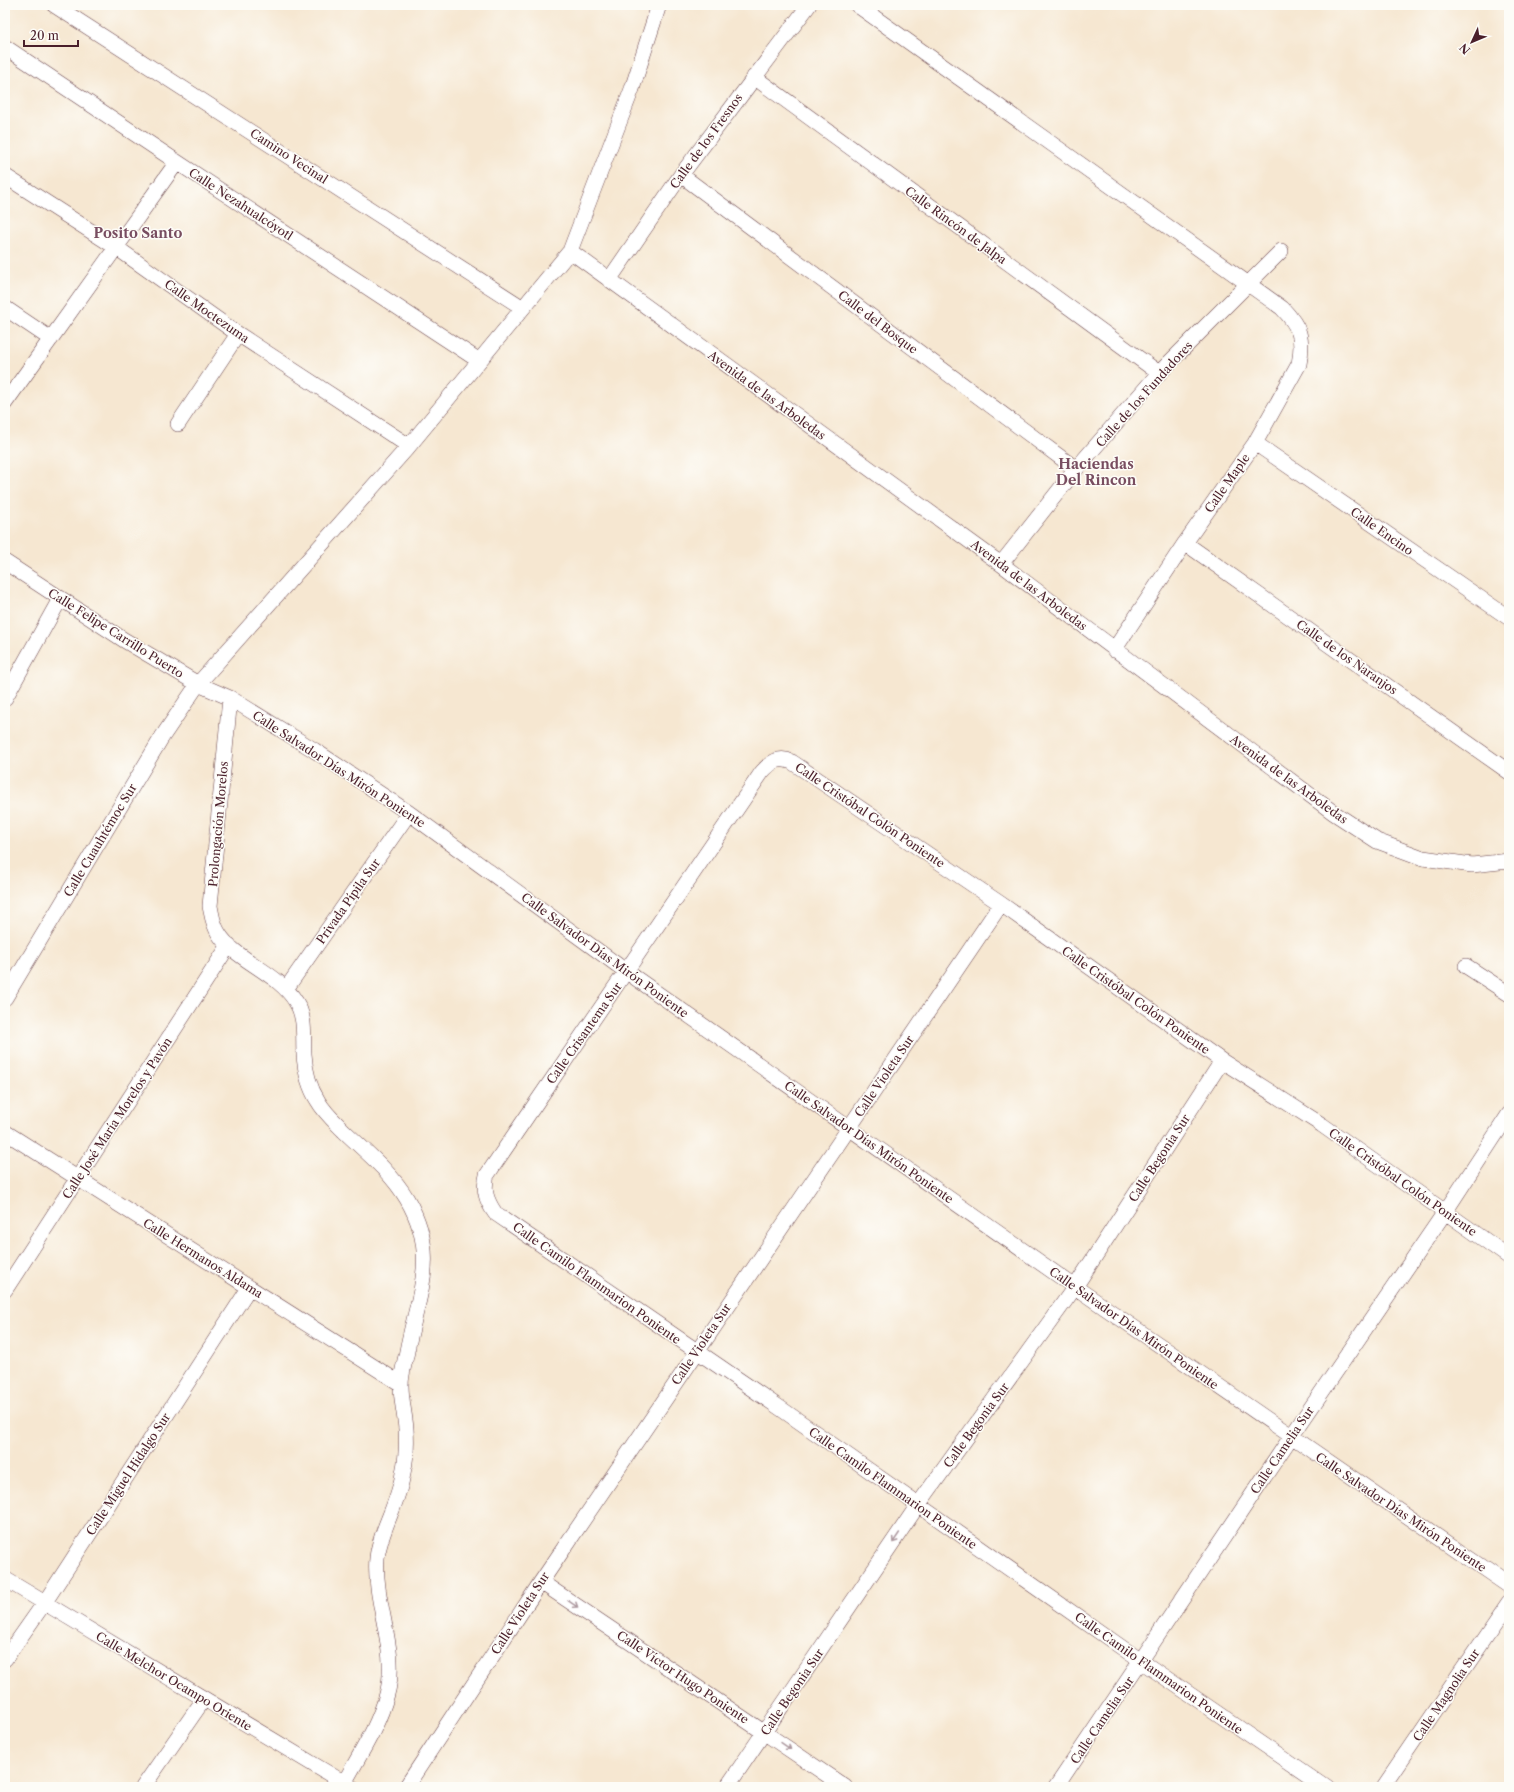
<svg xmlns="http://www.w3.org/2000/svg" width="1514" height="1792" font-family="'Libre Caslon Text',serif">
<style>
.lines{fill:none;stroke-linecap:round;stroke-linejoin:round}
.minor-casing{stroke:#643d44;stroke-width:16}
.minor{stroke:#fff;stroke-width:15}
.oneway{stroke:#ae9aa0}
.labels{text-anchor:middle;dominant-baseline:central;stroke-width:3;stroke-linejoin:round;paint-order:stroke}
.street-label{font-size:12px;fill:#4a1f2b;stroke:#fdfcf7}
.quarter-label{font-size:14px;font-weight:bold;fill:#784d60;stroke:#fdfcf7}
</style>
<rect width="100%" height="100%" fill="#fdfcf7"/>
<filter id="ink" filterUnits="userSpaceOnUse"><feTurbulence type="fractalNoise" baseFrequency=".025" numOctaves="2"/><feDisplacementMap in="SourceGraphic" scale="8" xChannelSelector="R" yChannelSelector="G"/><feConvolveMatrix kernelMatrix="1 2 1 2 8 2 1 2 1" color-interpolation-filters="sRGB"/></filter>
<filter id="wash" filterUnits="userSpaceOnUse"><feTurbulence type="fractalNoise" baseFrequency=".012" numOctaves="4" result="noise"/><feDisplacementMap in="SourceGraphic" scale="16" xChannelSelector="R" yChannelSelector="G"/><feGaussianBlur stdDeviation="0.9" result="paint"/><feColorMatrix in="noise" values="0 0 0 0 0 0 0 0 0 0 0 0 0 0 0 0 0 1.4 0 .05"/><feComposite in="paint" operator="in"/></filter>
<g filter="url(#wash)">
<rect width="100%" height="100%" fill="#f6e7d1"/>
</g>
<g filter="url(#ink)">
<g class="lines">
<defs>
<path id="minor" d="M54 5 523 308
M857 5 1282 308C1300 327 1304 338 1299 364L1255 443 1185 543 1114 650
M5 47 177 162 478 360
M754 77 1159 373
M681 175 1076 469
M5 176 117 248 238 334 409 446
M570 251 1001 564 1334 813 1377 841 1423 858 1472 865 1509 861
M609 280 681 175 809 5
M5 308 51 339
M5 403 177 162
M178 424 238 334
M1255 443 1509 618
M1185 543 1509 772
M5 562 124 640 198 684 230 698 314 750 409 813 627 972 1075 1287 1509 1586
M1001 564 1076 469 1159 373 1281 251
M5 698 60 599
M230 698 210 906C212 916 213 925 219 934 235 960 279 973 296 1002 306 1018 303 1036 304 1054 305 1071 309 1087 318 1101 324 1112 335 1122 344 1131 366 1152 391 1172 407 1199 440 1256 418 1293 407 1351 405 1362 401 1374 401 1385 401 1400 405 1415 406 1429 407 1443 406 1460 403 1473 399 1503 380 1530 377 1558 373 1602 399 1651 387 1694 378 1728 358 1757 342 1787
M1466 966 1509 994
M286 989 409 813
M5 998 162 737 198 684 409 446 570 251 632 89 659 5
M5 1132 401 1384
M5 1290 229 945
M5 1579 351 1787
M541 1582 845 1787
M5 1659 45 1602 249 1288
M143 1787 204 1699
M406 1787 541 1582 1001 904
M727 1787 918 1505 1075 1287 1222 1061
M1056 1787 1291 1437 1445 1212 1509 1114
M1325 1787 1141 1661 780 1408 495 1213C486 1200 483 1190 487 1175L762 772C771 762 779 756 792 762L1001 904 1222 1061 1322 1125 1509 1257
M1383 1787 1509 1602"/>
</defs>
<use href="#minor" class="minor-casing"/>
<use href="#minor" class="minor"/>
</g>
<defs><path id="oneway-shaft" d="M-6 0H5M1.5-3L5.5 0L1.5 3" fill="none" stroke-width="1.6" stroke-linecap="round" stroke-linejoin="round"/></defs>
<g class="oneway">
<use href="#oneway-shaft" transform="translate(896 1538) rotate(124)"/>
<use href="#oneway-shaft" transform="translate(573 1604) rotate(34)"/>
<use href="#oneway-shaft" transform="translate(786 1746) rotate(35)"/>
</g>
</g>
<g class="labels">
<g class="street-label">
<text transform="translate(706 141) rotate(-54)">Calle de los Fresnos</text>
<text transform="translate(289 156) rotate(33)">Camino Vecinal</text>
<text transform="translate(241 204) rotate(33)">Calle Nezahualcóyotl</text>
<text transform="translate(956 225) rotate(36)">Calle Rincón de Jalpa</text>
<text transform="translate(207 311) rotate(35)">Calle Moctezuma</text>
<text transform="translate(878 322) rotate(37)">Calle del Bosque</text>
<text transform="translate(1144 394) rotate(-48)">Calle de los Fundadores</text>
<text transform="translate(767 395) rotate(36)">Avenida de las Arboledas</text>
<text transform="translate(1227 483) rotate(-55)">Calle Maple</text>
<text transform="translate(1382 531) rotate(35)">Calle Encino</text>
<text transform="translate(1029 585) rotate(37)">Avenida de las Arboledas</text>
<text transform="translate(116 633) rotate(32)">Calle Felipe Carrillo Puerto</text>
<text transform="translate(1347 657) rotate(35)">Calle de los Naranjos</text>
<text transform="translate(339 769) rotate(33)">Calle Salvador Días Mirón Poniente</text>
<text transform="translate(1289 779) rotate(36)">Avenida de las Arboledas</text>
<text transform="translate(870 815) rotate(34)">Calle Cristóbal Colón Poniente</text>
<text transform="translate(218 824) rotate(-85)">Prolongación Morelos</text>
<text transform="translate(100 840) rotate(-59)">Calle Cuauhtémoc Sur</text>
<text transform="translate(348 901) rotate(-55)">Privada Pípila Sur</text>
<text transform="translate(605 955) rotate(36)">Calle Salvador Días Mirón Poniente</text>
<text transform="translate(1136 1000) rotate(35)">Calle Cristóbal Colón Poniente</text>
<text transform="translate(584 1033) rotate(-55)">Calle Crisantema Sur</text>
<text transform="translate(884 1076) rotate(-56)">Calle Violeta Sur</text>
<text transform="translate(117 1118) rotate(-57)">Calle José María Morelos y Pavón</text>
<text transform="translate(869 1142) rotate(35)">Calle Salvador Días Mirón Poniente</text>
<text transform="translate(1159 1158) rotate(-57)">Calle Begonia Sur</text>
<text transform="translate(1403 1182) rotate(35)">Calle Cristóbal Colón Poniente</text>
<text transform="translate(203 1258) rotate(32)">Calle Hermanos Aldama</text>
<text transform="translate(597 1283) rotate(35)">Calle Camilo Flammarion Poniente</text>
<text transform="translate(1134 1328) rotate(35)">Calle Salvador Días Mirón Poniente</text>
<text transform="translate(701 1344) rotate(-56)">Calle Violeta Sur</text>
<text transform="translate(976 1425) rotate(-54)">Calle Begonia Sur</text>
<text transform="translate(1282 1450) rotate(-56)">Calle Camelia Sur</text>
<text transform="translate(128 1474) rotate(-57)">Calle Miguel Hidalgo Sur</text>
<text transform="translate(893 1488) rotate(35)">Calle Camilo Flammarion Poniente</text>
<text transform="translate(1401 1512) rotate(34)">Calle Salvador Días Mirón Poniente</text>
<text transform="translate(520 1613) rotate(-57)">Calle Violeta Sur</text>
<text transform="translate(1159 1673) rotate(35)">Calle Camilo Flammarion Poniente</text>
<text transform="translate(683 1677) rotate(34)">Calle Víctor Hugo Poniente</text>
<text transform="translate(174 1681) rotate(31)">Calle Melchor Ocampo Oriente</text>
<text transform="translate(792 1692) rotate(-56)">Calle Begonia Sur</text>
<text transform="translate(1446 1695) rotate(-56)">Calle Magnolia Sur</text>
<text transform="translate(1102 1720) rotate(-56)">Calle Camelia Sur</text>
</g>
<g class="quarter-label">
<text x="138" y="233">Posito Santo</text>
<text x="1096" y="464">Haciendas<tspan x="1096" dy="16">Del Rincon</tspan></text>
</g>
</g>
<rect width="1514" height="1792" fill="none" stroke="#fdfcf7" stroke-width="20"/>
<g transform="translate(1472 42) rotate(226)" stroke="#fdfcf7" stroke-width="3" paint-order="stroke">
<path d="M0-3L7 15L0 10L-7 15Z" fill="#4a1f2b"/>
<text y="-6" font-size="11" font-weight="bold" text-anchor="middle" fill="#4a1f2b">N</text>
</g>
<path d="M24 40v6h54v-6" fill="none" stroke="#4a1f2b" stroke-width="2"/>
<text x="30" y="40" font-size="12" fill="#4a1f2b" stroke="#fdfcf7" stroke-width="3" paint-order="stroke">20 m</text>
</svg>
